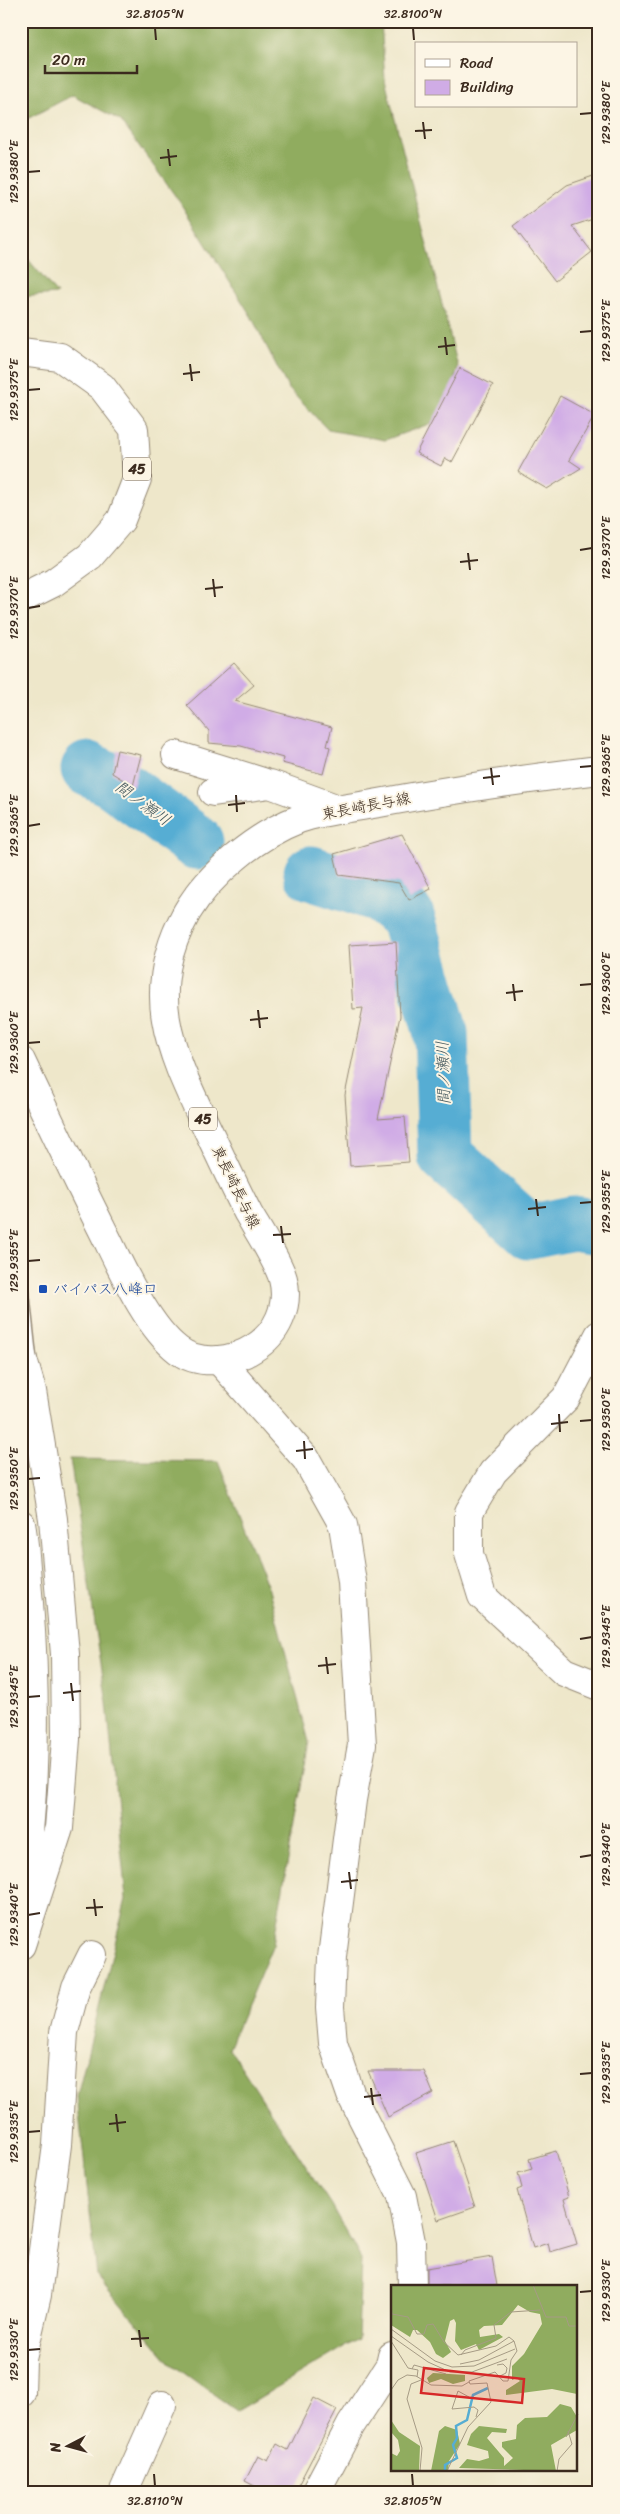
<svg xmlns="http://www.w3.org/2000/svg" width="620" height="2514" font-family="Sriracha,'Klee One',sans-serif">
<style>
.forest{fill:#90ac5f;stroke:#666b3e}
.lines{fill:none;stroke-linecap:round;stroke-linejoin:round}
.river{stroke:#56add3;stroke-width:55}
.building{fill:#d0ace6}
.lane-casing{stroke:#948874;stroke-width:18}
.street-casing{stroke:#948874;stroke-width:30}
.secondary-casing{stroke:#948874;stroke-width:30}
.primary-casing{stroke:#948874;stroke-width:30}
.highway-casing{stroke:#948874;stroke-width:30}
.lane{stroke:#fff;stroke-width:15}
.street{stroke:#fff;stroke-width:28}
.secondary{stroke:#fff;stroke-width:28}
.primary{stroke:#fff;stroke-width:28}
.highway{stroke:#fff;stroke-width:28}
.ticks{fill:none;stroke:#3b2a1e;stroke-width:2}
.transit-dot{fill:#1a4fb4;stroke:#fcf5e5;stroke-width:2}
.labels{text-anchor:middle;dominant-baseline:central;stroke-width:4;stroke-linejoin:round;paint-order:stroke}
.shield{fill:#fcf5e5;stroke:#75675a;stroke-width:1}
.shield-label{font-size:14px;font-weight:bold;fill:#3b2a1e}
.street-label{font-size:15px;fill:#3b2a1e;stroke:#fcf5e5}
.transit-label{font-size:15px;fill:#164399;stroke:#fcf5e5;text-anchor:start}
.water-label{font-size:16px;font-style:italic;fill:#44585d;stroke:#fcf5e5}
.inset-river{fill:none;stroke:#56add3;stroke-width:2.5}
.inset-road{fill:none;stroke:#a69b85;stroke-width:1}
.view{fill:#d62828;fill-opacity:0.15;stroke:#d62828;stroke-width:2.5}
.inset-edge{fill:none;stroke:#3b2a1e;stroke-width:2.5}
.neatline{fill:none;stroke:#3b2a1e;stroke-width:2}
.ticks-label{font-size:12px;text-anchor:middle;fill:#3b2a1e}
</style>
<rect width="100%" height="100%" fill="#fcf5e5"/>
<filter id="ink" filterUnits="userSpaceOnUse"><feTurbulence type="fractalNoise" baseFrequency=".02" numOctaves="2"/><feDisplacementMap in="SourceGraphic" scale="10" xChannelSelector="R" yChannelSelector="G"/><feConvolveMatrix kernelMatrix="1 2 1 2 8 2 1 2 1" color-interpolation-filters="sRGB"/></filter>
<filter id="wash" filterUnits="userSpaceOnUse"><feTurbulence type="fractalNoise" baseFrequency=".0096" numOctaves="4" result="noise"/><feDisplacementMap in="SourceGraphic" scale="20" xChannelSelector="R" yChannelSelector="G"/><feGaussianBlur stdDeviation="1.12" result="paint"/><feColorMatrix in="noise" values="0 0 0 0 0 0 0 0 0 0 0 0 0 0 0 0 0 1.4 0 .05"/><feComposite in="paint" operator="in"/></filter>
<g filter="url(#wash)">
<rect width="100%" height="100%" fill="#eee7ca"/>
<path class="forest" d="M21 21H381L385 80 458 367 443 419 385 440 328 430 288 388 251 316 179 201 121 121 73 95 25 120 21 125Z
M21 250 22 252 57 294 21 297Z
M70 1459 218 1461 269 1590 309 1742 273 1944 229 2048 331 2205 361 2259 358 2339 237 2411 170 2363 97 2276 77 2096 126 1899 107 1703Z"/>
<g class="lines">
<path class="river" d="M88 769 113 781 196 842
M311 873 379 895 407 916 441 1033 445 1156 529 1232 573 1223 599 1227"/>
</g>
<g id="blocks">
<path class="building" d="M599 174V217L572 226 592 252 555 281 513 226 567 185Z
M460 368 493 385 452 462 445 458 441 466 416 453Z
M560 396 595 415 569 460 581 468 547 489 518 472Z
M234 663 254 685 235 701 332 727 327 746 330 747 323 774 282 763 283 758 241 746 209 743V731L187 705Z
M117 750 141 755 133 786 112 773Z
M402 834 431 889 409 900 399 883 339 875 334 854Z
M396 942 400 1016 378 1119 405 1117 409 1162 350 1166 345 1095 363 1008 353 1009 349 945Z
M368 2071H424L433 2093 388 2117Z
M453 2141 475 2207 438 2220 416 2153Z
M556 2151 569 2197 564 2199 577 2244 550 2252 548 2243 533 2248 517 2190 522 2188 518 2173 532 2169 529 2159Z
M492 2257 497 2286H427V2268Z
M314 2398 337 2410 294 2493H268L245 2481 258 2456 268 2461 277 2444 288 2450Z"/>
</g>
</g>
<g filter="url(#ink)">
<use href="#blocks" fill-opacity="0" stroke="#948874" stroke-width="1"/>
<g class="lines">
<defs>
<path id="lane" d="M21 1288 29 1361"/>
<path id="street" d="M176 755 263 782
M213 792 270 784 341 810
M599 1335 566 1398 493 1472 469 1512V1554L482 1596 564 1672 599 1686
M21 2393 22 2359 37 2295 57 2145 64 2032 76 1987 92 1955
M123 2493 162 2405"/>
<path id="secondary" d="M219 1360 306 1459 343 1525 352 1582 362 1745 352 1800 332 1957 330 2007 333 2043 351 2095 402 2196 411 2242 412 2286
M315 2493 351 2425 390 2365 392 2356"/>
<path id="primary" d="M21 352 60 357 102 387 134 429 137 479 121 520 90 556 53 583 21 599
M21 1061C47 1116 73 1171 100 1225 119 1262 145 1325 178 1350 199 1366 233 1362 254 1348 277 1334 290 1306 283 1279 279 1263 257 1229 248 1213 233 1184 219 1153 204 1122 169 1048 143 991 187 912 210 873 257 835 299 819 324 810 353 808 379 803 452 789 525 779 599 770"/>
<path id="highway" d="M21 1353 32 1391 53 1519 65 1654 66 1739 59 1828 21 1945
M21 1524C26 1550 26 1577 29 1603 37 1702 36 1800 21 1898"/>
</defs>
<use href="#lane" class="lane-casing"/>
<use href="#street" class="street-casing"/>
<use href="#secondary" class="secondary-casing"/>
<use href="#primary" class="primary-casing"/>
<use href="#highway" class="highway-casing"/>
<use href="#lane" class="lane"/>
<use href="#street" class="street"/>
<use href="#secondary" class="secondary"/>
<use href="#primary" class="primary"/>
<use href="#highway" class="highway"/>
</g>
</g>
<path class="ticks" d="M155 28 156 40M413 28 414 40M580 114 592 113M423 122 425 139M415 131 432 130M168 149 170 166M160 158 177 156M28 172 40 171M580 332 592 331M445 337 447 355M438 347 455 345M190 364 192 381M183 374 200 372M28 390 40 389M580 550 592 548M468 553 470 570M460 562 478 560M213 579 215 597M205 589 223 587M28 608 40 606M580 767 592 766M491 768 493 785M483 778 500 776M236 795 237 812M228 805 245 803M28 826 40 824M513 984 515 1001M580 985 592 984M506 993 523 991M258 1010 260 1028M250 1020 268 1018M28 1043 40 1042M536 1199 538 1216M580 1203 592 1202M528 1209 546 1207M281 1226 283 1243M273 1235 291 1234M28 1261 40 1260M559 1414 560 1432M580 1421 592 1420M551 1424 568 1422M304 1441 305 1459M296 1451 313 1449M28 1479 40 1478M580 1639 592 1637M326 1657 328 1674M318 1666 336 1664M71 1683 73 1701M63 1693 81 1691M28 1697 40 1696M580 1857 592 1855M349 1872 351 1889M341 1882 358 1880M94 1899 96 1916M86 1908 103 1907M28 1915 40 1913M580 2074 592 2073M371 2088 373 2105M364 2097 381 2095M116 2114 118 2132M109 2124 126 2122M28 2132 40 2131M580 2292 592 2291M139 2330 141 2347M131 2339 149 2338M28 2350 40 2349M154 2474 155 2486M412 2474 413 2486"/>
<rect class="transit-dot" x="38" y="1284" width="10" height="10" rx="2.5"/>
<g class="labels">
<g class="shield">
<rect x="123" y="457.5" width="28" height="23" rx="4"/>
<rect x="189" y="1107.5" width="28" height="23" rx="4"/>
</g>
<g class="shield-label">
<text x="137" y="469">45</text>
<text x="203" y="1119">45</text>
</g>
<g class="street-label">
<text transform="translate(366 806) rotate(-11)">東長崎長与線</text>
<text transform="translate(236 1187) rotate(64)">東長崎長与線</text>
</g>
<g class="transit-label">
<text x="53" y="1289">バイパス八峰口</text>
</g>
<g class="water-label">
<text transform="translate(143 803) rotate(36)">間ノ瀬川</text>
<text transform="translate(443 1073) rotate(-92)">間ノ瀬川</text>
</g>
</g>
<g transform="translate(391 2285)">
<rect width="186" height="186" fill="#eee7ca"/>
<path d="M0 0H186V109L161 104 115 110V105L129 96 126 93 121 95V81L133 69 151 39 149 29 139 27 127 20 111 40 93 41 88 45 89 52 108 49 112 52 88 65 85 59 70 65 64 56 65 38 63 34 59 36 54 56 60 67 52 73 45 69 39 57 26 45H22L19 52 0 40ZM42 88 74 90V96L62 99 50 94 38 98 36 93ZM169 119 180 122 186 132V145L160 160 165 186 68 183 76 174 88 176 98 173 97 166 76 160 80 149 88 141 116 144 115 148 101 147 96 153 113 173V181L122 173 111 162V157L125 154 126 140 134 133 156 132ZM0 135 8 147 29 161 28 186H0V168L6 171 9 166 7 155 0 147ZM54 141 66 145 69 159 58 176 57 186H40L48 146Z" fill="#90ac5f"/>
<path class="inset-river" d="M54 186V180L66 173 62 160 66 153 65 141 76 135 82 110 97 103"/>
<path class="inset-road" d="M142 0 155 32H175L178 41H187M0 19 1 29 17 32 26 49H33L36 40 42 39 53 57 67 70 105 61 118 52 123 56 126 66 120 75 117 96H112L104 87 78 96 79 99 96 98 100 117 77 142 56 186M0 44 44 76 61 82 83 81 124 64M0 51 37 77 59 87H81L116 74M0 56 17 83 27 85 26 92M70 70 74 65 105 53 103 40 120 27 149 25M69 79 88 75 123 56M106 80 112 79 116 83 115 88 109 91M21 84 23 80 55 89M0 105 7 95 16 90 25 91 40 100 71 101 78 97M78 112 67 106 61 124 83 122 87 125 85 132M175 152 187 129M29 186 31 163 16 114 20 99 30 95M166 186 168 174 181 159 177 146"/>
<path class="view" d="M33 83 133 94 131 118 30 108Z"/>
<rect width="186" height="186" class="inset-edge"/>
</g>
<rect width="620" height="2514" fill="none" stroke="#fcf5e5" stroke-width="55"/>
<rect x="415" y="42" width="162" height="65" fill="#fcf5e5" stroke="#afa495"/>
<rect x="425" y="59" width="25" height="8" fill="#ffffff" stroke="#afa495"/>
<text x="460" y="68" font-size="15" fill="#3b2a1e">Road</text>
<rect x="425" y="80" width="25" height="15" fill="#d0ace6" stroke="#afa495"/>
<text x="460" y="92" font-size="15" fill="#3b2a1e">Building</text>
<g transform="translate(68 2446) rotate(264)" stroke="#fcf5e5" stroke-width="4" paint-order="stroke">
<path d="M0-4L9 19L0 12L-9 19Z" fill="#3b2a1e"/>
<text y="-8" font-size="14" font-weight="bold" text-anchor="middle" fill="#3b2a1e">N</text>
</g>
<path d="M45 65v8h92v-8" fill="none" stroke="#3b2a1e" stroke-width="2.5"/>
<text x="52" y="65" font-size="15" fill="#3b2a1e" stroke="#fcf5e5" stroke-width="4" paint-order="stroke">20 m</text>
<rect x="28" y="28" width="564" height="2458" class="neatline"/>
<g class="ticks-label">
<text x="155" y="18">32.8105°N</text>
<text x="413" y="18">32.8100°N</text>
<text transform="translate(606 113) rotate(-90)" y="4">129.9380°E</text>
<text transform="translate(14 172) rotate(-90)" y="4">129.9380°E</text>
<text transform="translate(606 331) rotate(-90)" y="4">129.9375°E</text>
<text transform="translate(14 390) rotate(-90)" y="4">129.9375°E</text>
<text transform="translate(606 548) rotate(-90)" y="4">129.9370°E</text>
<text transform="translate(14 608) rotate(-90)" y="4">129.9370°E</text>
<text transform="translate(606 766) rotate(-90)" y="4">129.9365°E</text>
<text transform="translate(14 826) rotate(-90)" y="4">129.9365°E</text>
<text transform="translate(606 984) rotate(-90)" y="4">129.9360°E</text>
<text transform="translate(14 1043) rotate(-90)" y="4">129.9360°E</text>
<text transform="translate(606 1202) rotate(-90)" y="4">129.9355°E</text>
<text transform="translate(14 1261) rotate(-90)" y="4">129.9355°E</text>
<text transform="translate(606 1420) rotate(-90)" y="4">129.9350°E</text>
<text transform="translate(14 1479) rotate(-90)" y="4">129.9350°E</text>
<text transform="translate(606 1637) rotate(-90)" y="4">129.9345°E</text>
<text transform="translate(14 1697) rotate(-90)" y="4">129.9345°E</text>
<text transform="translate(606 1855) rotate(-90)" y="4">129.9340°E</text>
<text transform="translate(14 1915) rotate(-90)" y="4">129.9340°E</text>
<text transform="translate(606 2073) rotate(-90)" y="4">129.9335°E</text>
<text transform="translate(14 2132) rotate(-90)" y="4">129.9335°E</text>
<text transform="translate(606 2291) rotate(-90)" y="4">129.9330°E</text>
<text transform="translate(14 2350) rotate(-90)" y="4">129.9330°E</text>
<text x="155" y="2505">32.8110°N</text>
<text x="413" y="2505">32.8105°N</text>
</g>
</svg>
